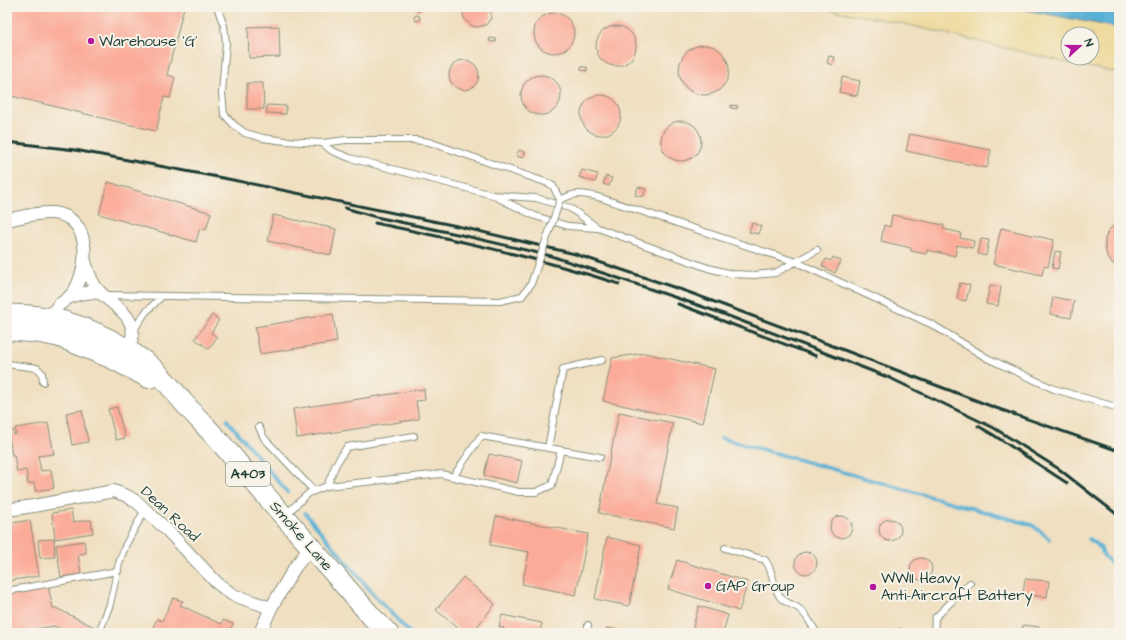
<svg xmlns="http://www.w3.org/2000/svg" width="1126" height="640" font-family="'Architects Daughter',sans-serif">
<style>
.sand{fill:#eeda9e;stroke:#868c69;fill-rule:evenodd}
.water{fill:#57b0d5;stroke:#3b7684}
.lines{fill:none;stroke-linecap:round;stroke-linejoin:round}
.stream{stroke:#57b0d5;stroke-width:3.5}
.building{fill:#fbac99}
.service-casing{stroke:#888e7a;stroke-width:8}
.minor-casing{stroke:#888e7a;stroke-width:14}
.trunk-casing{stroke:#888e7a;stroke-width:22}
.service{stroke:#fff;stroke-width:6}
.minor{stroke:#fff;stroke-width:12}
.trunk{stroke:#fff;stroke-width:20}
.rail{stroke:#1f3d34;stroke-width:3}
.service-bridge-casing{stroke:#888e7a;stroke-width:8;stroke-linecap:butt}
.service-bridge{stroke:#fff;stroke-width:6}
.poi-dot{fill:#b5179e;stroke:#f7f3e8;stroke-width:1.5}
.labels{text-anchor:middle;dominant-baseline:central;stroke-width:4;stroke-linejoin:round;paint-order:stroke}
.shield{fill:#f7f3e8;stroke:#60746a;stroke-width:1}
.shield-label{font-size:14px;font-weight:bold;fill:#1f3d34}
.poi-label{font-size:15px;fill:#1f3d34;stroke:#f7f3e8;text-anchor:start}
.street-label{font-size:15px;fill:#1f3d34;stroke:#f7f3e8}
</style>
<rect width="100%" height="100%" fill="#f7f3e8"/>
<filter id="ink" filterUnits="userSpaceOnUse"><feTurbulence type="fractalNoise" baseFrequency=".025" numOctaves="2"/><feDisplacementMap in="SourceGraphic" scale="8" xChannelSelector="R" yChannelSelector="G"/><feConvolveMatrix kernelMatrix="1 2 1 2 8 2 1 2 1" color-interpolation-filters="sRGB"/></filter>
<filter id="wash" filterUnits="userSpaceOnUse"><feTurbulence type="fractalNoise" baseFrequency=".012" numOctaves="4" result="noise"/><feDisplacementMap in="SourceGraphic" scale="16" xChannelSelector="R" yChannelSelector="G"/><feGaussianBlur stdDeviation="0.9" result="paint"/><feColorMatrix in="noise" values="0 0 0 0 0 0 0 0 0 0 0 0 0 0 0 0 0 1.4 0 .05"/><feComposite in="paint" operator="in"/></filter>
<g filter="url(#wash)">
<rect width="100%" height="100%" fill="#f0dfc0"/>
<path class="sand" d="M815 7H1011L1119 28V73L1064 62 905 24ZM1068 34H1092V58H1068Z"/>
<path class="water" d="M1011 7H1119V28Z"/>
<g class="lines">
<path class="stream" d="M227 420 288 493
M721 438 1032 525 1044 534 1049 539
M305 513 374 595 410 633
M1089 539 1101 548 1103 555 1119 571"/>
</g>
<g id="blocks">
<path class="building" d="M7 7H184L167 75 175 77 170 98 164 97 156 131 7 95Z
M415 7H423V9L418 12 415 9Z
M464 7H491V18L486 25 477 27 472 26 465 20 463 15Z
M534 33a20 20 0 1 1 40 0a20 20 0 1 1-40 0Z
M414 18a3 3 0 1 1 6 0a3 3 0 1 1-6 0Z
M596 46a20 20 0 1 1 40 0a20 20 0 1 1-40 0Z
M279 26 280 57 249 58 248 27Z
M490 38 496 39V42L489 41Z
M679 70a25 25 0 1 1 50 0a25 25 0 1 1-50 0Z
M829 56 834 57 832 65 827 63Z
M449 75a15 15 0 1 1 30 0a15 15 0 1 1-30 0Z
M581 67H587V71L581 70Z
M521 95a20 20 0 1 1 40 0a20 20 0 1 1-40 0Z
M842 77 860 81 857 96 839 92Z
M247 83H263L264 109H247Z
M581 115a20 20 0 1 1 40 0a20 20 0 1 1-40 0Z
M267 105 286 106V114L266 113Z
M731 105 738 106 737 109 731 108Z
M661 141a20 20 0 1 1 40 0a20 20 0 1 1-40 0Z
M910 134 991 150 987 168 906 151Z
M519 150 525 152 523 158 516 156Z
M582 170 598 174 595 182 579 177Z
M606 176 612 178 609 186 603 184Z
M108 182 211 213 206 230 200 228 196 242 99 214Z
M638 187 646 189 643 197 635 195Z
M273 215 336 229 331 255 268 241Z
M892 215 944 225 943 229 961 233 960 238 974 241 973 248 957 245 955 256 927 250 926 254 911 251V248L881 241 884 225 890 227Z
M1119 222V267L1112 263 1107 256 1105 247V239L1108 231 1114 225Z
M752 223 761 226 758 234 749 232Z
M1001 228 1054 240 1048 267 1044 266 1042 275 993 264Z
M981 239 989 240 986 256 978 254Z
M1055 251 1061 252 1058 269 1052 268Z
M833 257 841 261 835 273 822 266 826 259 831 261Z
M960 283 970 285 966 301 957 299Z
M990 285 1001 287 998 306 986 304Z
M1053 297 1074 301 1071 318 1050 314Z
M333 314 337 342 260 354 255 327Z
M212 315 219 320 211 333 217 337 209 349 195 339Z
M645 353 715 369 703 423 603 401 612 358Z
M424 389 425 400 416 401 419 419 297 438 293 409Z
M117 407 125 438 116 440 108 409Z
M82 410 88 442 72 445 66 413Z
M619 412 673 423 657 504 678 508 674 528 599 513Z
M48 423 54 454 38 456 41 471 51 470 54 488 35 491 34 483 28 484 26 470 17 472 14 455H12L8 431 13 430 14 435 16 434 15 428Z
M489 454 522 461 517 483 484 475Z
M71 510 73 522 91 520 93 533 55 539 52 513Z
M496 516 588 534 576 595 522 584 529 552 490 545Z
M830 527a11 11 0 1 1 22 0a11 11 0 1 1-22 0Z
M879 530a11 11 0 1 1 22 0a11 11 0 1 1-22 0Z
M30 520 39 576 7 581V524Z
M607 537 641 545 629 606 595 599Z
M54 539 55 557 40 558 38 540Z
M84 541 86 553 78 554 81 574 61 577 56 545Z
M795 563a11 11 0 1 1 22 0a11 11 0 1 1-22 0Z
M910 569a11 11 0 1 1 22 0a11 11 0 1 1-22 0Z
M677 560 748 582 739 611 668 589Z
M463 577 495 604 472 633H464L436 610Z
M1025 579 1049 581 1047 597 1023 594Z
M48 586 53 608H56L94 627 91 633H68L54 626 30 630 31 633H7V595Z
M173 598 183 601 180 605 221 624 223 620 233 624 229 633H150L157 619 162 621Z
M699 606 728 615 723 633H712L693 627Z
M502 615 542 623 540 633H503L504 628 499 627Z
M1023 625 1040 627 1039 633H1022Z
M607 628 629 632V633H606Z
M899 628 910 633H896Z
M295 629 305 633H293Z"/>
</g>
</g>
<g filter="url(#ink)">
<use href="#blocks" fill-opacity="0" stroke="#888e7a" stroke-width="1"/>
<g class="lines">
<defs>
<path id="service" d="M217 7 224 26 226 42 222 93 224 114 234 125 245 133 263 138 285 141 322 143 346 140H415L429 142 548 183 553 186 560 200C576 192 580 193 598 197L796 262 933 325 987 358 1054 389 1119 408
M322 143 332 151 350 158 493 195 536 198 570 208 598 228 708 268 732 274 754 275 775 273 817 250
M496 197 535 216 568 226 597 228
M104 295 500 301 522 296 531 284
M133 331 145 313 162 296
M7 364 37 368 42 373 43 382
M259 427 264 438 314 491
M548 448 563 369 602 360
M453 477 481 436 600 457
M327 486 336 464 347 447 414 436
M285 515 309 493 327 486 441 474 519 492H536L552 485 561 450
M725 548 765 560C774 571 772 586 780 597 785 603 792 604 798 608 807 614 811 625 817 633
M7 591 118 571
M99 633 110 604 119 563 126 544 145 510
M587 633 588 625
M934 633 935 618 970 583"/>
<path id="minor" d="M7 220C21 217 38 212 53 213 92 217 89 265 75 290 66 305 52 301 52 324
M85 261C88 271 90 281 98 290 110 304 137 315 132 338 130 345 128 350 123 355
M70 297C81 293 92 291 102 294
M7 510 33 506 114 491 127 496 137 502 168 531 217 583 233 595 271 608
M260 633 271 608 295 567 311 547"/>
<path id="trunk" d="M7 315C59 313 106 333 147 363 162 375 172 389 184 403 202 423 220 441 237 462 281 514 327 565 372 617L388 633
M7 330 41 333 60 337 111 358 149 378"/>
</defs>
<use href="#service" class="service-casing"/>
<use href="#minor" class="minor-casing"/>
<use href="#trunk" class="trunk-casing"/>
<use href="#service" class="service"/>
<use href="#minor" class="minor"/>
<use href="#trunk" class="trunk"/>
<path class="rail" d="M7 142 75 150 228 179 457 226 575 254 688 292 849 352 996 408 1119 451
M345 208 376 217 457 234 551 256 609 275 718 312 890 378 994 428 1059 469 1119 516
M375 223C457 240 539 258 619 284
M678 304 816 356
M978 426 992 434 1067 483"/>
<defs>
<path id="service-bridge" d="M531 284 560 200"/>
</defs>
<use href="#service-bridge" class="service-bridge-casing"/>
<use href="#service-bridge" class="service-bridge"/>
</g>
</g>
<g class="poi-dot">
<circle cx="91" cy="41" r="4"/>
<circle cx="708" cy="586" r="4"/>
<circle cx="873" cy="587" r="4"/>
</g>
<g class="labels">
<rect class="shield" x="226" y="462" width="44" height="24" rx="3"/>
<g class="shield-label">
<text x="248" y="474">A403</text>
</g>
<g class="poi-label">
<text x="99" y="41">Warehouse 'G'</text>
<text x="881" y="578">WWII Heavy<tspan x="881" dy="17">Anti-Aircraft Battery</tspan></text>
<text x="716" y="586">GAP Group</text>
</g>
<g class="street-label">
<text transform="translate(170 514) rotate(43)">Dean Road</text>
<text transform="translate(301 536) rotate(49)">Smoke Lane</text>
</g>
</g>
<rect width="1126" height="640" fill="none" stroke="#f7f3e8" stroke-width="24"/>
<g transform="translate(1080 46) rotate(69)"><circle r="19" fill="#f7f3e8" stroke="#a1aaa0"/>
<path d="M0-3L7 15L0 10L-7 15Z" fill="#b5179e"/>
<text y="-6" font-size="11" font-weight="bold" text-anchor="middle" fill="#1f3d34">N</text>
</g>
</svg>
